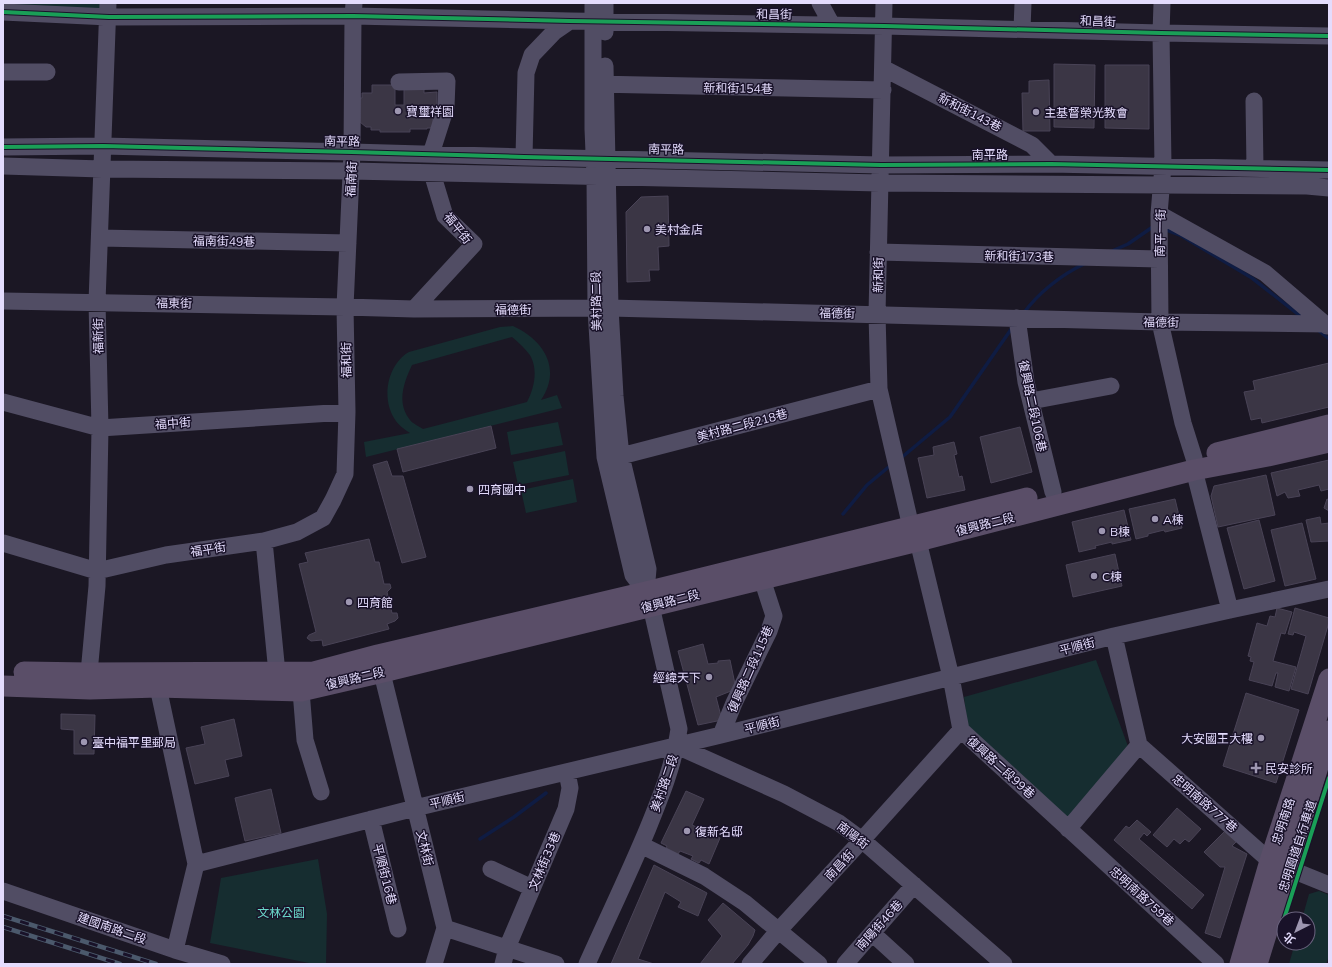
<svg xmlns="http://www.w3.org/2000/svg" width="1332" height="967" font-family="Mulish,'Noto Sans TC',sans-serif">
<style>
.green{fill:#162d30;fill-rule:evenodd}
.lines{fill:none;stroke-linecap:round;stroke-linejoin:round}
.stream{stroke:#0f1c43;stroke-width:3.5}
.building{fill:#3b3645;stroke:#494356}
.minor{stroke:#514d64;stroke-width:17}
.major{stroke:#5a4e68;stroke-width:21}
.rail-casing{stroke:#4b596c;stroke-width:4.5}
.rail{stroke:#191229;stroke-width:3;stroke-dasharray:9;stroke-linecap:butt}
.cycleway-casing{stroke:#191229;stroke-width:6}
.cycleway{stroke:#1a9f57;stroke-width:4}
.poi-dot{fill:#9e97b1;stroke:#191229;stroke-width:1.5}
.labels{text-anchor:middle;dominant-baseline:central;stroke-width:3;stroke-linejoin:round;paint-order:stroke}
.street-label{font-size:12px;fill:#e4dcfd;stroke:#191229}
.poi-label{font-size:12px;fill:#e4dcfd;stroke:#191229;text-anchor:start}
.park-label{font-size:12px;fill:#6bdacc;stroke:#191229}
</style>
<rect width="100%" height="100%" fill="#1b1724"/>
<path class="green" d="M3 3H102V11L3 6Z
M513 326C544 340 562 369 541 400L557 395 562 408 366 457 364 442 410 433C404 429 398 425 394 418 381 397 388 364 409 352L500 327ZM512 337C518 342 527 350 531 357 538 371 534 389 527 402L423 429C419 426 413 424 410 420 396 403 404 382 412 365Z
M558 422 563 445 511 455 507 432Z
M565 451 569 475 518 485 513 462Z
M573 479 577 502 526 513 521 490Z
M1096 660 1129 749 1066 820 968 729 964 697Z
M318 859 327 914 326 964H314L210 943 221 878Z
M1319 891 1329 895V956L1326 964H1289L1295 943H1308V919H1302L1309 894Z"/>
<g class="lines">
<path class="stream" d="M1164 229 1180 235 1252 278 1303 318
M1112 251 1128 244 1154 226
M1023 314C1038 293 1061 275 1084 264
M1318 330 1329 339
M901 458 950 417 1012 328
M843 514 867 485 891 465
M480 839 514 817 546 793"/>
</g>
<path class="building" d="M1054 64 1095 65 1094 128 1054 127Z
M1105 65H1149V129L1105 128Z
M1049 80 1050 131H1023L1022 93H1029V81Z
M372 85H395V105H404V85H424V93L437 92V117H433V128H427V129H410V132H380V130H371V127H366L360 122V98H362V93H372Z
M668 196 669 246 658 247 659 270H649L650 281 627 282 626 212 641 197Z
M1329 363V407L1262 423 1261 418 1251 420 1244 392 1255 390 1253 381Z
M491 426 496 448 403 472 397 449Z
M1020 427 1032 472 991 483 980 437Z
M954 442 957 454 954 455 959 477 962 476 965 490 927 498 918 458 934 455 933 447Z
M1329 460V489L1321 491 1319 485 1298 490 1300 496 1288 498 1285 492 1277 496 1271 473Z
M387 461 392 476H403L426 557 402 563 373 465Z
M1266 475 1275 515 1218 527 1211 496 1214 486Z
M1175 499 1182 528 1165 532 1164 530 1148 534V536L1136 539 1129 509Z
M1327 499 1329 500V511L1324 508Z
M1124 510 1131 540 1112 544V542L1095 546 1096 548 1079 552 1072 522Z
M1320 517 1321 524 1329 523V541L1311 542 1306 520Z
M1259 520 1275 581 1244 589 1227 528Z
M1302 523 1316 579 1285 586 1271 530Z
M369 539 375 562H379L384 584H390L391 588 387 592 392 613H397L398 618 395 621 387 624 389 629 323 646 322 640 311 641 307 638 309 635 316 632 299 564 308 562 305 553Z
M1115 554 1122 586 1073 597 1066 565Z
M1277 608 1292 612 1285 634 1281 633 1273 661 1296 667 1289 691 1275 687 1278 673H1276L1272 686 1249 680 1254 662 1250 661 1251 657 1248 656 1257 623 1267 626 1270 616 1275 617Z
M1295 608 1329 618V622L1308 694 1291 689 1306 636 1294 632 1293 635 1288 634Z
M703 644 708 664 718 663V661L730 660 736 689 716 697 722 720 698 725 678 651Z
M1246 693 1299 710 1276 783 1223 766Z
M61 714 95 715 94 754H74V730L61 729Z
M234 719 242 756 225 760 229 776 195 784 186 748 205 744 201 727Z
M271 789 281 833 245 841 235 798Z
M686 791 704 799 692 825 720 838 709 864 701 860 699 863 691 859 693 856 680 851 678 854 666 848 667 846 661 843Z
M1177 808 1201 829 1189 842 1185 839 1180 844 1174 839 1167 847 1153 835Z
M1137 820 1151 832 1147 836 1144 833 1139 839 1204 895 1192 909 1114 840 1126 826 1129 828Z
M1226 830 1237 841 1232 846 1247 854 1220 938 1205 933 1225 867H1220L1204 852Z
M654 865 707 893 698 916 678 907 681 902 665 892 638 959 654 964H611Z
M723 903 755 930 753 936 748 945 732 964H700L722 936 708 920Z"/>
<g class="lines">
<path class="minor" d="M820 3 832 25
M884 3 877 314 879 389 911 527 918 541 951 677 961 730 1216 964
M1162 3 1161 33 1163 166 1159 214 1160 322 1183 423 1194 458
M3 12 109 17 353 16 570 21 884 26 1161 33 1329 36
M1022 29 1023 3
M605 32V3
M605 66 610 308 615 396 621 456 648 569 646 592
M883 68 1032 145 1051 164
M3 72H47
M399 82 447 81 446 107 431 154
M595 84 883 90
M1254 101 1255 168
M3 147 103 146 352 152 524 157 881 165 1051 164 1329 170
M524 157 526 73 532 55 554 32 570 21
M3 166 102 169 351 171 880 183 1307 186 1329 188
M1159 214 1265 273 1327 326
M100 238 348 243
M878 252 1159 259
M3 301 345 307 414 309 610 308 1160 322 1329 324
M414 309 474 244 445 216 432 173
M1017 318 1026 382 1053 492
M1031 401 1111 386
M3 402 100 428 347 412
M610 457 621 456 879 389
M1194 470 1230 610
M264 541 277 673
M3 543 97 571 166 555 264 541 297 532 323 518 333 500 345 474 347 412 345 307 352 152 353 16 354 3
M1114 636 1139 745
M379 661 445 928 556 964
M90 686 89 673 97 586 100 428 97 302 108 3
M158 687 196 864 175 950
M301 691 305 740 321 792
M721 735 734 703 769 631 774 616 762 579
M1139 745 1270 861 1329 885
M677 746 784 794 839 823 862 840 1004 964
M371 819 398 929
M1068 829 1139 745
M641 845 704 876 745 903 819 964
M196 864 415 808 721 735 1114 636 1230 610 1329 589
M491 869 532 888
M3 891 175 950 222 964
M872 933 906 964
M434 964 445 928
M503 964 507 948 566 809 570 788 567 772
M587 964C607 919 629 874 648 828 661 796 674 764 679 729L651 606 646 592 633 575 605 457 596 309 595 176 593 129V3
M750 964 779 930 862 840 961 730
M845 964 914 885"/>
<path class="major" d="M1217 453 1329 425
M24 672 89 673 314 672 378 655 646 592 1027 498
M3 686 90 689 158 687 301 691 383 672 918 541 1194 470 1268 456 1329 442
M1240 964 1270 861 1329 679
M1257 964 1329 731"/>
<defs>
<path id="rail" d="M3 916 156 964
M3 927 120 964"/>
</defs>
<use href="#rail" class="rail-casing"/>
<use href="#rail" class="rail"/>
<defs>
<path id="cycleway" d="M3 12 109 17 353 16 570 21 884 26 1161 33 1329 36
M3 147 103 146 352 152 524 157 881 165 1051 164 1329 170
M1284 919 1329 778"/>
</defs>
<use href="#cycleway" class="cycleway-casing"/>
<use href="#cycleway" class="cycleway"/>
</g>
<g class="poi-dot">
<circle cx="398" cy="111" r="4"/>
<circle cx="1036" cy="112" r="4"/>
<circle cx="647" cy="229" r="4"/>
<circle cx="470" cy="489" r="4"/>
<circle cx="1155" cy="519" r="4"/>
<circle cx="1102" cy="531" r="4"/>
<circle cx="1094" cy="576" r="4"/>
<circle cx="349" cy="602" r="4"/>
<circle cx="709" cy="677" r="4"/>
<circle cx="1261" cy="738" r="4"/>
<circle cx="84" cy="742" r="4"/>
<path d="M1254 762h4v4h4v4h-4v4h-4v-4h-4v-4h4z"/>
<circle cx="687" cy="831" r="4"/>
</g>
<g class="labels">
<g class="street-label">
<text transform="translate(774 14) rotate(1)">和昌街</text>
<text transform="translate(1098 21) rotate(2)">和昌街</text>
<text transform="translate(738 88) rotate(1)">新和街154巷</text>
<text transform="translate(970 112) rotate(27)">新和街143巷</text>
<text transform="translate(342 141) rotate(1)">南平路</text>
<text transform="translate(666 149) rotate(1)">南平路</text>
<text x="990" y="154">南平路</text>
<text transform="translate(351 179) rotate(-87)">福南街</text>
<text transform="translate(458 228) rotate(51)">福平街</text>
<text transform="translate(1160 233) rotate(-89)">南平一街</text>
<text transform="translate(224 241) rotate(1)">福南街49巷</text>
<text transform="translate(1019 256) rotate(1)">新和街173巷</text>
<text transform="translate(878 275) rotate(-89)">新和街</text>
<text transform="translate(596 301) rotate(-91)">美村路二段</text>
<text transform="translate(174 303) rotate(1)">福東街</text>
<text x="513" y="309">福德街</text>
<text transform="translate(837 313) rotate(1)">福德街</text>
<text transform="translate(1161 322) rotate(1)">福德街</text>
<text transform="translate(98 336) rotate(-91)">福新街</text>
<text transform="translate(346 360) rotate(-91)">福和街</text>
<text transform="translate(1033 406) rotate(78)">復興路二段106巷</text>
<text transform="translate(173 423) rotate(-4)">福中街</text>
<text transform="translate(742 425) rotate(-15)">美村路二段218巷</text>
<text transform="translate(985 524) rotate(-14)">復興路二段</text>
<text transform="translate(208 549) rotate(-9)">福平街</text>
<text transform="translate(670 601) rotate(-14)">復興路二段</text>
<text transform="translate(1077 646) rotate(-14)">平順街</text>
<text transform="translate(750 669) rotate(-66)">復興路二段115巷</text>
<text transform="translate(355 678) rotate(-13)">復興路二段</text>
<text transform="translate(762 725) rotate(-14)">平順街</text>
<text transform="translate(1001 767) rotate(42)">復興路二段99巷</text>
<text transform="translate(664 783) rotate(-71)">美村路二段</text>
<text transform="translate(447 800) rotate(-13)">平順街</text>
<text transform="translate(1205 803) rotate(41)">忠明南路777巷</text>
<text transform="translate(1283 821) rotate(-72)">忠明南路</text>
<text transform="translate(853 835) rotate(37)">南陽街</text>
<text transform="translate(1297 846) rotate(-72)">忠明園道自行車道</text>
<text transform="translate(425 848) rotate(76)">文林街</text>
<text transform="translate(544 861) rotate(-67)">文林街33巷</text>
<text transform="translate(839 865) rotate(-47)">南昌街</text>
<text transform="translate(385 874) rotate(76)">平順街16巷</text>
<text transform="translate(1142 896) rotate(42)">忠明南路759巷</text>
<text transform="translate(879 925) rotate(-48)">南陽街46巷</text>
<text transform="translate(112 928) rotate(19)">建國南路二段</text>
</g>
<g class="poi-label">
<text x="406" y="111">寶璽祥園</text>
<text x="1044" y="112">主基督榮光教會</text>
<text x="655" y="229">美村金店</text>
<text x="478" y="489">四育國中</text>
<text x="1163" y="519">A棟</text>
<text x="1110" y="531">B棟</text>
<text x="1102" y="576">C棟</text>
<text x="357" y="602">四育館</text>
<text x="701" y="677" text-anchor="end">經緯天下</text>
<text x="1253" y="738" text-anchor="end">大安國王大樓</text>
<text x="92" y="742">臺中福平里郵局</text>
<text x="1265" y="768">民安診所</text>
<text x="695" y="831">復新名邸</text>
</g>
<g class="park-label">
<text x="281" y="912">文林公園</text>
</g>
</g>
<rect width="1332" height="967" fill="none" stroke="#e4dcfd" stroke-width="8"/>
<g transform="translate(1296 931) rotate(222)"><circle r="19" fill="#191229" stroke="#6a637e"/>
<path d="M0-3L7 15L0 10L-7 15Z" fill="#9e97b1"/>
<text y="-6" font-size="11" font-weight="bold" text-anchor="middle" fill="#e4dcfd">北</text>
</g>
</svg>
